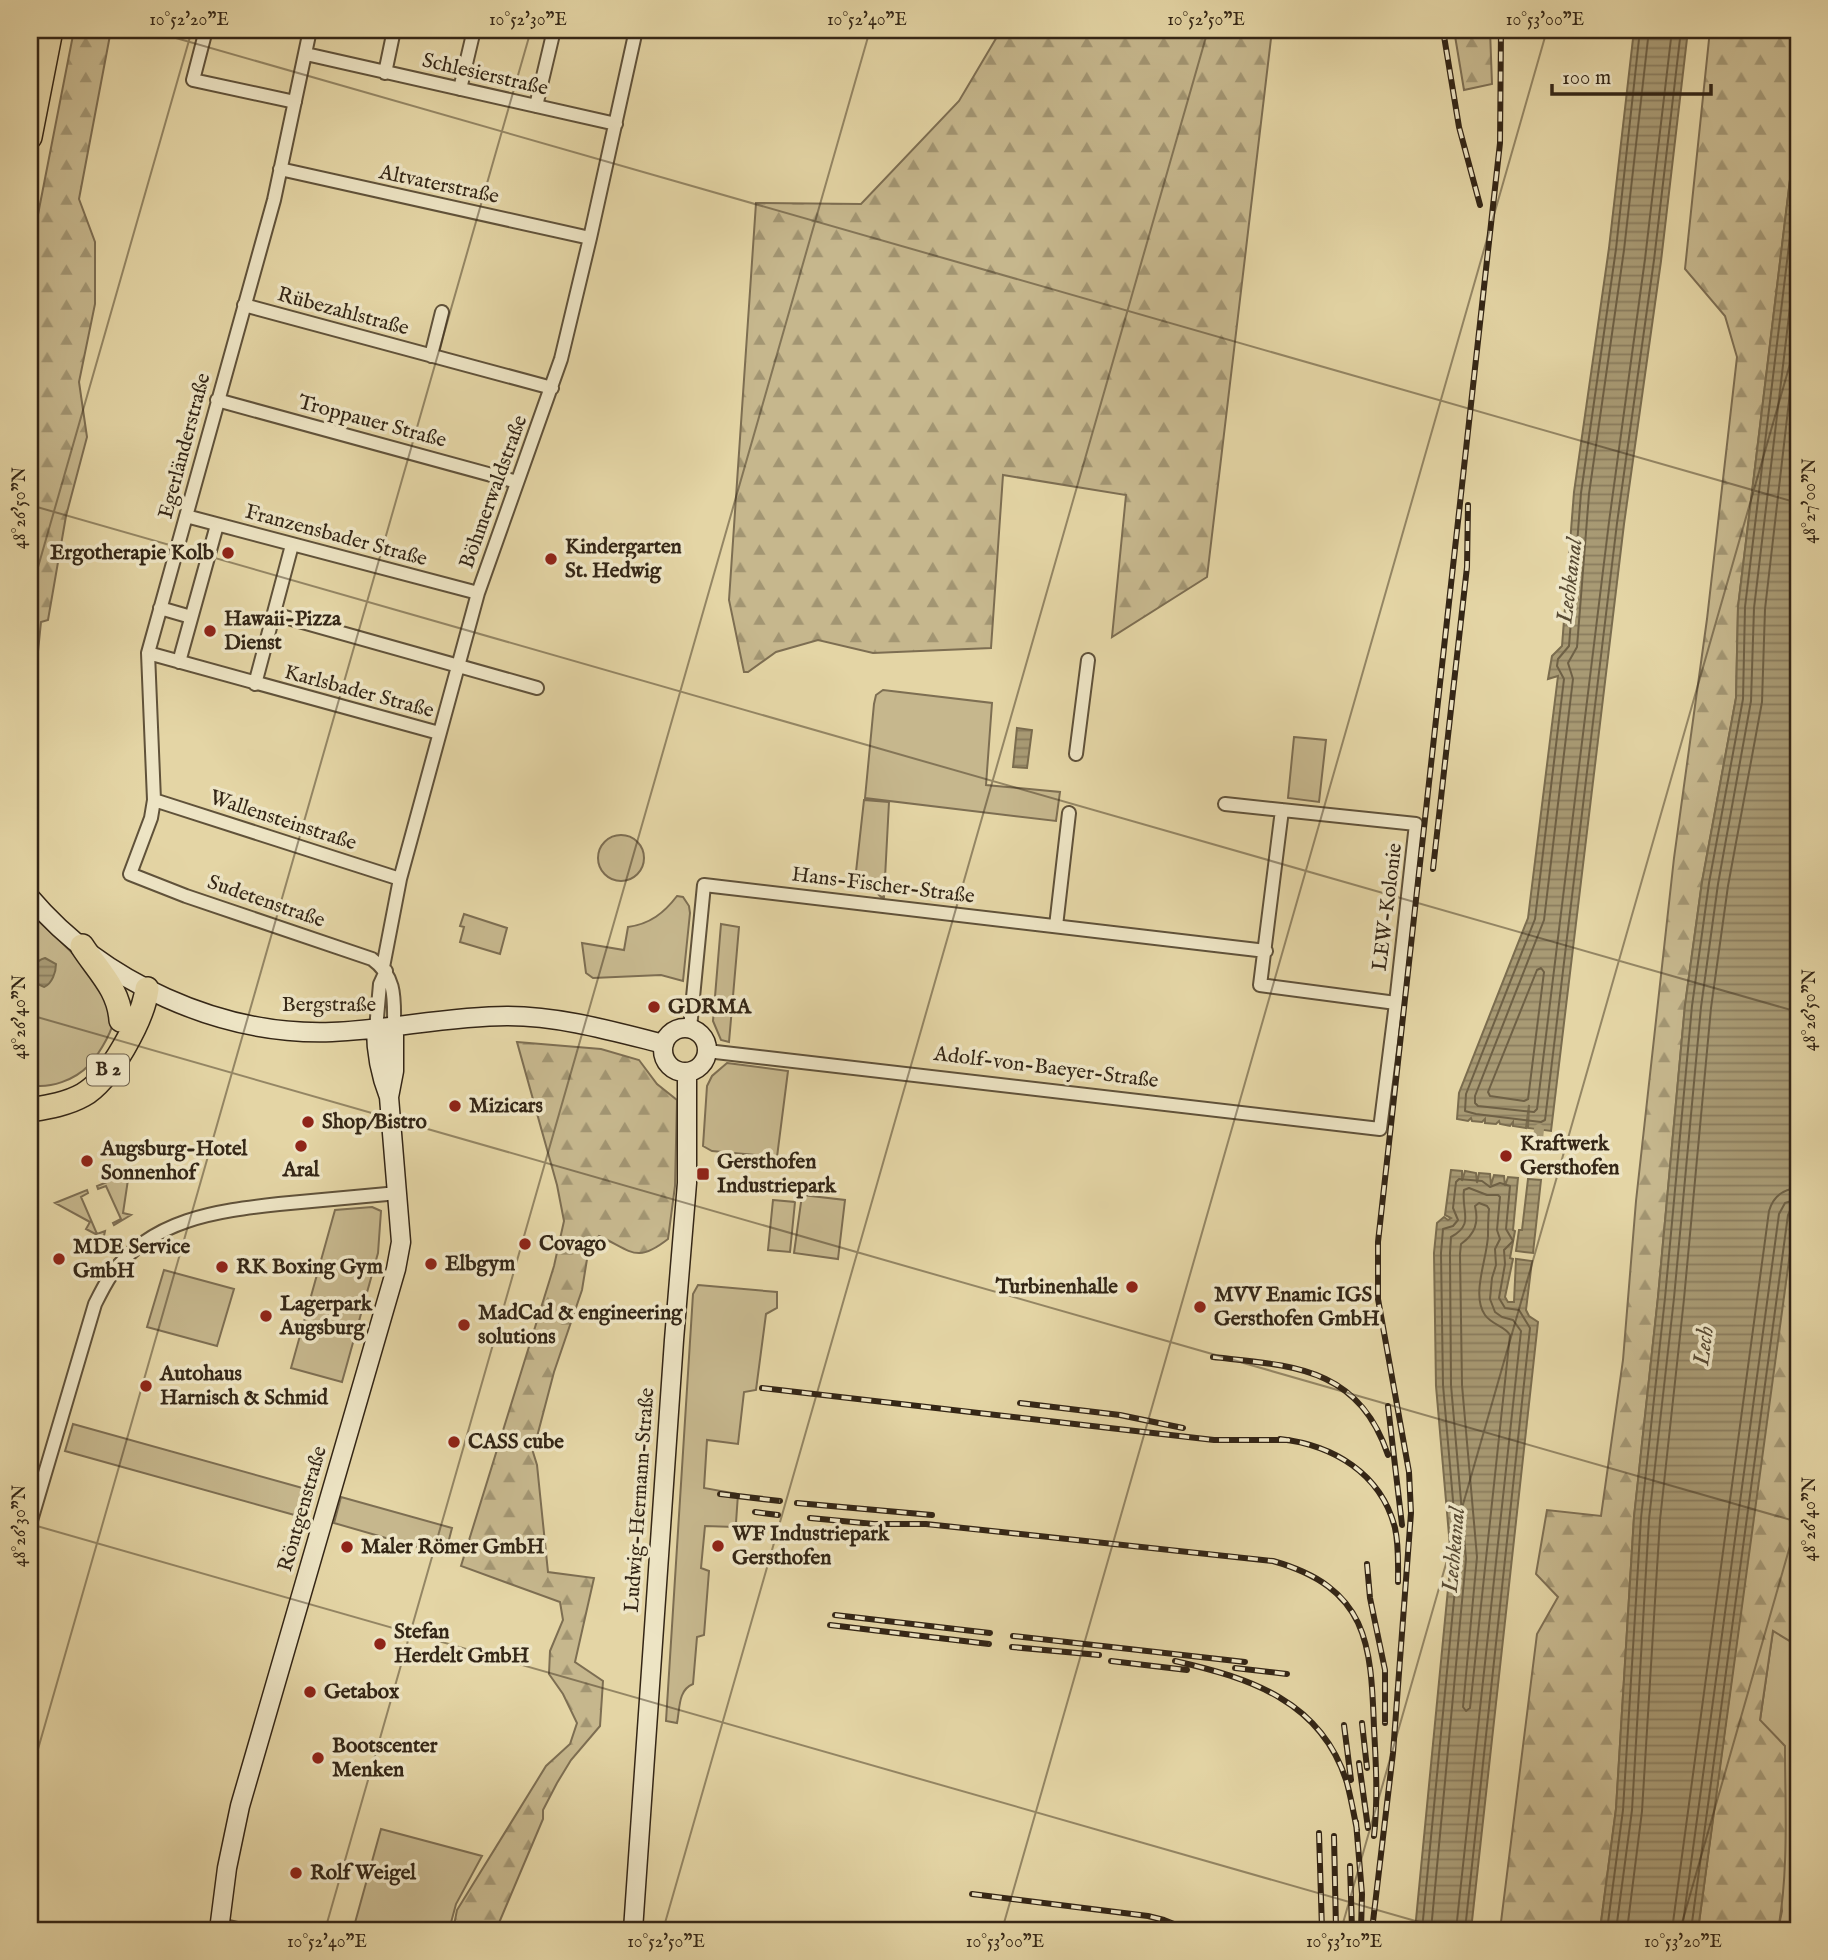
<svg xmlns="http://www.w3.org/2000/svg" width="1828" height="1960" font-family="'IM FELL English',serif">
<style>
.green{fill:#c6b78d;stroke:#7d6e52;stroke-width:2}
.forest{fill:url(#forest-firs);stroke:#7d6e52;stroke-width:2}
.water{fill:url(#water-rules);stroke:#7a6c4e;stroke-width:2}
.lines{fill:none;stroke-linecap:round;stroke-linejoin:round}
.shore{stroke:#6e6045;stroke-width:2}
.canal{stroke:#a89a74;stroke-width:10}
.street-casing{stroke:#60523a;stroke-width:16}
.secondary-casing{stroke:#342616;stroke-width:21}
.highway-casing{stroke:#342616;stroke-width:26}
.street{stroke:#ede4c4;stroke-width:12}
.secondary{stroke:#ede4c4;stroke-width:18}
.highway{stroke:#e4d5a5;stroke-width:23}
.rail-casing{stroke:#342616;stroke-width:6}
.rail{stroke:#ede4c4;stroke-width:3.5;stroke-dasharray:10;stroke-linecap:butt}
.ticks{fill:none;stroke:#342616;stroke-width:2;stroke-opacity:0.45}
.poi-dot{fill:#8f2418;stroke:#ede4c4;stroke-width:2.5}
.labels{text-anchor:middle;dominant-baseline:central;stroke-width:7;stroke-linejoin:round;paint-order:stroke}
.shield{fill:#ede4c4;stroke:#6c5f4a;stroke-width:2}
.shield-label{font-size:19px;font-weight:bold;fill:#342616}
.street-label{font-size:21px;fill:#342616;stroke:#ede4c4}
.poi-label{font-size:21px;font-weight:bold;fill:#342616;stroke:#ede4c4;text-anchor:start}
.water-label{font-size:23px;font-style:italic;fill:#574932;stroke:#ede4c4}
.neatline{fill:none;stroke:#342616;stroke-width:2.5}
.ticks-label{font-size:18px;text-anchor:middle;fill:#342616}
</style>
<defs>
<pattern id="forest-firs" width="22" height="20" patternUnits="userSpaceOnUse" patternTransform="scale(1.75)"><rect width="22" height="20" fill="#c6b78d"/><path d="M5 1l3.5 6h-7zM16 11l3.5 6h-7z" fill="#a29572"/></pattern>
<pattern id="water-rules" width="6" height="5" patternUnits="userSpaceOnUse" patternTransform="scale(1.75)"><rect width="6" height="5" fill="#a89a74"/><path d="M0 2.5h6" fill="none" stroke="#8a7d5e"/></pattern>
</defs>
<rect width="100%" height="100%" fill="#e4d5a5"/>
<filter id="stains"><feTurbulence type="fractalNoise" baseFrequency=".00286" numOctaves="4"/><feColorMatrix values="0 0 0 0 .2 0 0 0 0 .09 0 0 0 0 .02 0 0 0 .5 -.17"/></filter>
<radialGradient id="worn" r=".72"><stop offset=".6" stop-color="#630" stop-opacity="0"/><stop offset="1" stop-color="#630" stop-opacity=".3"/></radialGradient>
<path class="green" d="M883 690 992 703 986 785 1060 792 1056 821 865 798 874 704 876 695Z
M1294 737 1326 740 1319 802 1288 798Z
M864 800 889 802 884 897H881L856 872Z
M598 858a23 23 0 1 1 46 0a23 23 0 1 1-46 0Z
M677 896 683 897 689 906 690 913 683 981 661 975 593 978 586 973 582 943 624 950 628 927C650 924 664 913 677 896Z
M30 913C54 936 106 979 114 1011 117 1026 99 1054 89 1065 75 1080 50 1089 30 1085Z
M464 914 507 928 500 954 460 942 464 927 460 926Z
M721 924 739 927 729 1042 721 1040 713 1021Z
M727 1063 788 1071 777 1157 712 1151 703 1146 707 1086 712 1076Z
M129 1173 123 1213 131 1215 114 1225 113 1223 121 1219 106 1186 98 1189 97 1186Z
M87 1190 88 1193 81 1197 97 1234 105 1231 104 1236 101 1237 86 1229 90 1222 55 1203Z
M802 1195 845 1200 838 1259 794 1253Z
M773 1200 795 1202 790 1252 768 1250Z
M372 1207 381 1211 378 1253 342 1382 291 1368 335 1210Z
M164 1270 234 1289 217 1346 147 1327Z
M698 1285 777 1292V1308L766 1314 756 1390 744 1392 738 1444 707 1440 704 1488 738 1494 736 1523 735 1527 705 1526 701 1568 709 1571 704 1635 697 1637 693 1684C678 1690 680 1708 677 1723L666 1721 693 1294Z
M73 1424 306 1489 298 1516 65 1451Z
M341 1497 452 1528 445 1555 334 1523Z
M1773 1630 1798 1646V1930H1778L1782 1911 1760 1720Z
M381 1829 482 1856 456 1904 449 1930H353Z"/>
<path class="forest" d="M74 30H111L79 199 95 242V304L79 382 87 437 66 516 48 620 41 622 30 730V286L33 240Z
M1001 30H1272L1207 577 1112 637 1126 495 1003 475 991 648 873 653 818 640 776 652 748 672H744L729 600 756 203 861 204 959 101Z
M1454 30H1490L1492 84 1464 90Z
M1710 30H1798V114L1738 607 1736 698 1702 882 1685 1005 1658 1297 1634 1517 1616 1809 1600 1930H1500L1537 1634 1558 1597 1536 1574 1547 1510 1601 1516 1623 1360 1636 1201 1674 858 1707 619 1737 357 1725 316 1685 269Z
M517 1042 601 1049 639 1060 657 1084 677 1100 675 1186 668 1239C636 1264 632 1251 599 1236L589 1247 582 1290 554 1372 533 1452 537 1465 548 1572 594 1578 575 1662 603 1681 600 1726 571 1760 557 1783 543 1810V1819L496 1930H453L457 1910 546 1766 570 1744 577 1723 563 1694 549 1674 550 1651 563 1620 560 1602 461 1566 554 1266 564 1221 557 1185Z
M1798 1182V1646L1773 1631 1760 1720 1785 1746C1785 1807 1789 1870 1778 1930H1698Z"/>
<path class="water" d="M1634 30H1688L1661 261 1624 524 1551 1131 1528 1128 1529 1105 1526 1128 1513 1126V1122L1510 1126 1500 1124 1499 1121 1496 1124 1485 1123V1119L1482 1122 1472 1121 1471 1118 1468 1121 1457 1119 1459 1093 1528 918 1558 676 1548 679 1552 656 1562 646 1574 492 1609 248Z
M1798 114V1182L1795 1216 1698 1930H1600L1616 1809 1634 1517 1658 1297 1685 1005 1702 882 1736 698 1738 607Z
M1017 728 1032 730 1027 768 1013 767Z
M45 958 56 964C56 972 52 984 44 987L31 981C29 972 36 960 45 958Z
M1451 1170 1462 1171V1181L1465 1171 1476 1173 1477 1183 1479 1173 1490 1174 1491 1185 1494 1175 1504 1176 1505 1186 1508 1177 1518 1178 1513 1230 1515 1231 1510 1258 1513 1259 1505 1297 1508 1302H1514L1516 1259 1532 1261 1526 1310 1529 1316 1538 1322 1471 1930H1415L1451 1558 1436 1386 1434 1253 1437 1223 1444 1217 1448 1220 1451 1218 1445 1215Z
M1528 1179 1541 1180 1533 1253 1516 1251 1519 1230H1522Z"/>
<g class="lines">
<path class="shore" d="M1640 30 1616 249 1581 493 1569 646 1558 659 1557 666 1564 679 1535 919 1466 1094 1465 1111 1476 1114 1541 1122 1545 1120 1617 523 1654 260 1681 30
M1649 30 1624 250 1589 494 1577 647 1568 663 1573 679 1544 920 1475 1096V1103L1478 1106 1534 1112 1537 1109 1609 522 1645 259 1672 30
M1541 968 1544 972 1528 1099 1524 1101 1490 1096 1488 1092 1537 970Z
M1479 1203 1487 1206 1489 1209C1488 1218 1488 1227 1488 1236 1487 1259 1471 1295 1485 1315 1492 1325 1505 1326 1510 1335L1470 1708 1466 1711 1463 1707 1477 1557 1462 1385 1460 1254 1461 1244C1475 1234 1479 1223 1475 1206Z
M1422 1930 1458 1558 1443 1385 1441 1253 1443 1229 1453 1226 1458 1220 1453 1208 1456 1182 1459 1179 1482 1181 1490 1187 1500 1183 1510 1186 1506 1229 1513 1241 1504 1250 1505 1264 1499 1298 1505 1308 1519 1310 1530 1328 1465 1930
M1431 1930 1466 1559 1451 1385 1450 1253 1451 1237C1475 1224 1461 1212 1464 1190L1469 1188 1487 1195H1498L1500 1197 1497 1230 1500 1239 1495 1249 1496 1265 1492 1278 1490 1299 1495 1312 1502 1317 1513 1320 1521 1331 1456 1930
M1607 1930 1623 1810 1641 1518 1665 1298 1692 1006 1709 883 1743 699 1745 607 1798 171
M1616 1930 1632 1810 1649 1519 1674 1298 1701 1007 1718 884 1751 701 1754 608 1798 240
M1627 1930 1642 1811 1660 1520 1684 1299 1711 1008 1728 886 1762 702 1765 609 1798 323
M1672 1930 1769 1211C1773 1197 1783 1189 1798 1188
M1682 1930 1779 1214 1785 1203 1798 1199
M1691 1930 1788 1215 1791 1209 1798 1208"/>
<path class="canal" d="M1538 1140 1539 1129"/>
<defs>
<path id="street" d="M206 30 193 80 295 102
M310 30 274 200 148 653 154 800 151 818 130 874 186 896 372 959C397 977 394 1000 394 1027
M306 54 616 124
M385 73 394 30
M460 89 474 30
M536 106 554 30
M280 169 590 238
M244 305 552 388
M431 356 442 312
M217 400 517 482
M186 516 478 593
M160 608 191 617
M274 614 537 688
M148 653 439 733
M179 662 217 525
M255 684 292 545
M1076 754 1088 660
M154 800 400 879
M1225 804 1416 824 1396 1003 1260 985 1282 810
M1056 926 1069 813
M383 967 400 879 478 593 561 359 590 238 636 30
M690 1028 704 885 1266 951
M376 1029 380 984 386 971
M707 1051 1380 1129 1396 1003
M30 1524 95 1304C100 1294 105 1284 111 1275 151 1219 217 1211 279 1204 319 1200 358 1197 398 1193
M220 1925 242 1930"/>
<path id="secondary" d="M30 897C102 982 220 1036 332 1032 390 1030 448 1016 507 1016 560 1016 612 1031 664 1044
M663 1050a22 22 0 1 1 44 0a22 22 0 1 1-44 0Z
M376 1029C376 1054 380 1074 389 1097
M219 1930 227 1868 240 1806 396 1269 401 1242 389 1097 394 1071V1027
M633 1930 674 1340 687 1183V1072"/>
<path id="highway" d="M30 32V30
M30 137 51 30
M82 946C98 971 119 989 121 1020
M30 1110C48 1107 67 1104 83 1095 110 1080 143 1019 147 989"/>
</defs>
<use href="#street" class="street-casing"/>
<use href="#secondary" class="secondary-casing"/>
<use href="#highway" class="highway-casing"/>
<use href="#street" class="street"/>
<use href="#secondary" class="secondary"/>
<use href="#highway" class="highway"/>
<defs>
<path id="rail" d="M1443 30 1459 127 1480 205
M1433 869 1467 567 1468 505
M1213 1357C1292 1366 1358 1366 1388 1455
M762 1388 1214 1440H1289
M1020 1403 1120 1415 1183 1428
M1388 1406 1402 1525
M1280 1439C1333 1445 1381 1473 1395 1528 1399 1546 1398 1564 1398 1582
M720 1494 780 1501
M797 1503 932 1515
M755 1512 778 1515
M810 1518 874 1524H926L1273 1561C1368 1588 1371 1643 1374 1728 1376 1764 1378 1800 1374 1836
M1367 1564 1370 1598 1385 1670V1723
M835 1615 990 1633
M830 1625 989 1644
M1013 1636 1245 1662
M1012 1647 1099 1655
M1111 1661 1187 1670
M1175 1661C1250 1678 1322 1701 1347 1783 1351 1798 1354 1815 1357 1830
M1235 1668 1287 1674
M1362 1723 1367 1768
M1344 1725 1351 1780
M1359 1763 1368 1828
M1356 1822 1362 1894 1361 1930
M1319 1833 1322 1930
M1334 1836 1336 1930
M1350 1866 1352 1929
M972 1894 1148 1916 1164 1920 1189 1930
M1372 1930 1393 1753 1411 1513 1409 1472 1378 1299V1242L1500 143 1501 30"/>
</defs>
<use href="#rail" class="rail-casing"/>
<use href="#rail" class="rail"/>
</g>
<path class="ticks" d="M148 30 1798 503M30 505 1798 1012M30 595 192 30M30 1015 1798 1522M30 1524 1447 1930M30 1777 531 30M325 1930 870 30M663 1930 1208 30M1002 1930 1547 30M1341 1930 1798 336M1680 1930 1798 1518"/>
<g class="poi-dot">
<circle cx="228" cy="553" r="7"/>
<circle cx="551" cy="559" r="7"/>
<circle cx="210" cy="631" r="7"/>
<circle cx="654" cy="1007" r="7"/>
<circle cx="455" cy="1106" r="7"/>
<circle cx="308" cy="1122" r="7"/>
<circle cx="301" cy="1146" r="7"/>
<circle cx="1506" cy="1156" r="7"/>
<circle cx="87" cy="1161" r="7"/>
<rect x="696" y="1167" width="14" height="14" rx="3.5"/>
<circle cx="525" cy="1244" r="7"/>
<circle cx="59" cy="1259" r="7"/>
<circle cx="431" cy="1264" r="7"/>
<circle cx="222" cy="1267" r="7"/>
<circle cx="1132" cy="1287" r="7"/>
<circle cx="1200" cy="1307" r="7"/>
<circle cx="266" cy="1316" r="7"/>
<circle cx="464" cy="1325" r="7"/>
<circle cx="146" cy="1386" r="7"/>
<circle cx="454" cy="1442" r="7"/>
<circle cx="718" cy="1546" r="7"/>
<circle cx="347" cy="1547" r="7"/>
<circle cx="380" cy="1644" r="7"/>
<circle cx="310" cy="1692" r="7"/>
<circle cx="318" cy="1758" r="7"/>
<circle cx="296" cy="1873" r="7"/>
</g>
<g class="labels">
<rect class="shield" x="87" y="1054.5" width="42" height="31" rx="5"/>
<g class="shield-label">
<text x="108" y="1070">B 2</text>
</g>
<g class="street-label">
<text transform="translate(485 75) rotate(13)">Schlesierstraße</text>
<text transform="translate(439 185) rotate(12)">Altvaterstraße</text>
<text transform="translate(343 312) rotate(15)">Rübezahlstraße</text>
<text transform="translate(372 422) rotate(15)">Troppauer Straße</text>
<text transform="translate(185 446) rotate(-75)">Egerländerstraße</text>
<text transform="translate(494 492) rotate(-70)">Böhmerwaldstraße</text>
<text transform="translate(336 536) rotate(15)">Franzensbader Straße</text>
<text transform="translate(359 692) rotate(15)">Karlsbader Straße</text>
<text transform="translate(283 821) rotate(18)">Wallensteinstraße</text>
<text transform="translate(883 886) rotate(7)">Hans-Fischer-Straße</text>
<text transform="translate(266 902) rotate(19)">Sudetenstraße</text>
<text transform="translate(1388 907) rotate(-83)">LEW-Kolonie</text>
<text x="329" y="1005">Bergstraße</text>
<text transform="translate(1046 1068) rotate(7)">Adolf-von-Baeyer-Straße</text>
<text transform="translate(640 1500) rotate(-86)">Ludwig-Hermann-Straße</text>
<text transform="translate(303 1509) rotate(-74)">Röntgenstraße</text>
</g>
<g class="poi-label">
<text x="565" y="547">Kindergarten<tspan x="565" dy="24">St. Hedwig</tspan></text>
<text x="214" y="553" text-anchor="end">Ergotherapie Kolb</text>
<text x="224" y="619">Hawaii-Pizza<tspan x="224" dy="24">Dienst</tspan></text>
<text x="668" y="1007">GDRMA</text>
<text x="469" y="1106">Mizicars</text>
<text x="322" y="1122">Shop/Bistro</text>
<text x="1520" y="1144">Kraftwerk<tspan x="1520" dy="24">Gersthofen</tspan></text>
<text x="101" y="1149">Augsburg-Hotel<tspan x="101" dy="24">Sonnenhof</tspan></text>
<text x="717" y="1162">Gersthofen<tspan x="717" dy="24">Industriepark</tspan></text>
<text x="301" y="1170" text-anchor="middle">Aral</text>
<text x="539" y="1244">Covago</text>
<text x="73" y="1247">MDE Service<tspan x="73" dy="24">GmbH</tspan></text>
<text x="445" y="1264">Elbgym</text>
<text x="236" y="1267">RK Boxing Gym</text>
<text x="1118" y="1287" text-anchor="end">Turbinenhalle</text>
<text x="1214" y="1295">MVV Enamic IGS<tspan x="1214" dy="24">Gersthofen GmbH</tspan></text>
<text x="280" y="1304">Lagerpark<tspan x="280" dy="24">Augsburg</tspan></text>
<text x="478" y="1313">MadCad &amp; engineering<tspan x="478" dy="24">solutions</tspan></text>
<text x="160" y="1374">Autohaus<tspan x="160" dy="24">Harnisch &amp; Schmid</tspan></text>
<text x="468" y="1442">CASS cube</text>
<text x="732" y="1534">WF Industriepark<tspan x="732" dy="24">Gersthofen</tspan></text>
<text x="361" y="1547">Maler Römer GmbH</text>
<text x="394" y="1632">Stefan<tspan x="394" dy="24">Herdelt GmbH</tspan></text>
<text x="324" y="1692">Getabox</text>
<text x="332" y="1746">Bootscenter<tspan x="332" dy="24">Menken</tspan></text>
<text x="310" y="1873">Rolf Weigel</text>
</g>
<g class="water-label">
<text transform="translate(1570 581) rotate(-83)">Lechkanal</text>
<text transform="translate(1704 1346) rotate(-83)">Lech</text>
<text transform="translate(1454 1550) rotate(-85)">Lechkanal</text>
</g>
</g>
<rect width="1828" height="1960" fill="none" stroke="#e4d5a5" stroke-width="77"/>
<path d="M1552 84v10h159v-10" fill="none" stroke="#342616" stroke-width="3.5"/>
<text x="1562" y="84" font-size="21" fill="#342616" stroke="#ede4c4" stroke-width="5" paint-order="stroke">100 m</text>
<rect x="38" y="38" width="1752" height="1884" class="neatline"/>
<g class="ticks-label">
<text x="189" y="25">10°52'20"E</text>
<text x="528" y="25">10°52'30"E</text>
<text x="867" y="25">10°52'40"E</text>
<text x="1206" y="25">10°52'50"E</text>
<text x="1545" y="25">10°53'00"E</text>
<text transform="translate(1809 501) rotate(-90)" y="6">48°27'00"N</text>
<text transform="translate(19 508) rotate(-90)" y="6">48°26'50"N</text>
<text transform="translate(1809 1010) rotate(-90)" y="6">48°26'50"N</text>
<text transform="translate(19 1017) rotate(-90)" y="6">48°26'40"N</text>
<text transform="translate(1809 1519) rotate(-90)" y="6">48°26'40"N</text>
<text transform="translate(19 1526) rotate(-90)" y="6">48°26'30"N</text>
<text x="327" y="1947">10°52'40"E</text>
<text x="666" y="1947">10°52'50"E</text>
<text x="1005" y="1947">10°53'00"E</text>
<text x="1344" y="1947">10°53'10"E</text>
<text x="1683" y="1947">10°53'20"E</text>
</g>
<rect width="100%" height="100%" filter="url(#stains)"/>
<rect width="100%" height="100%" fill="url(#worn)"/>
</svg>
